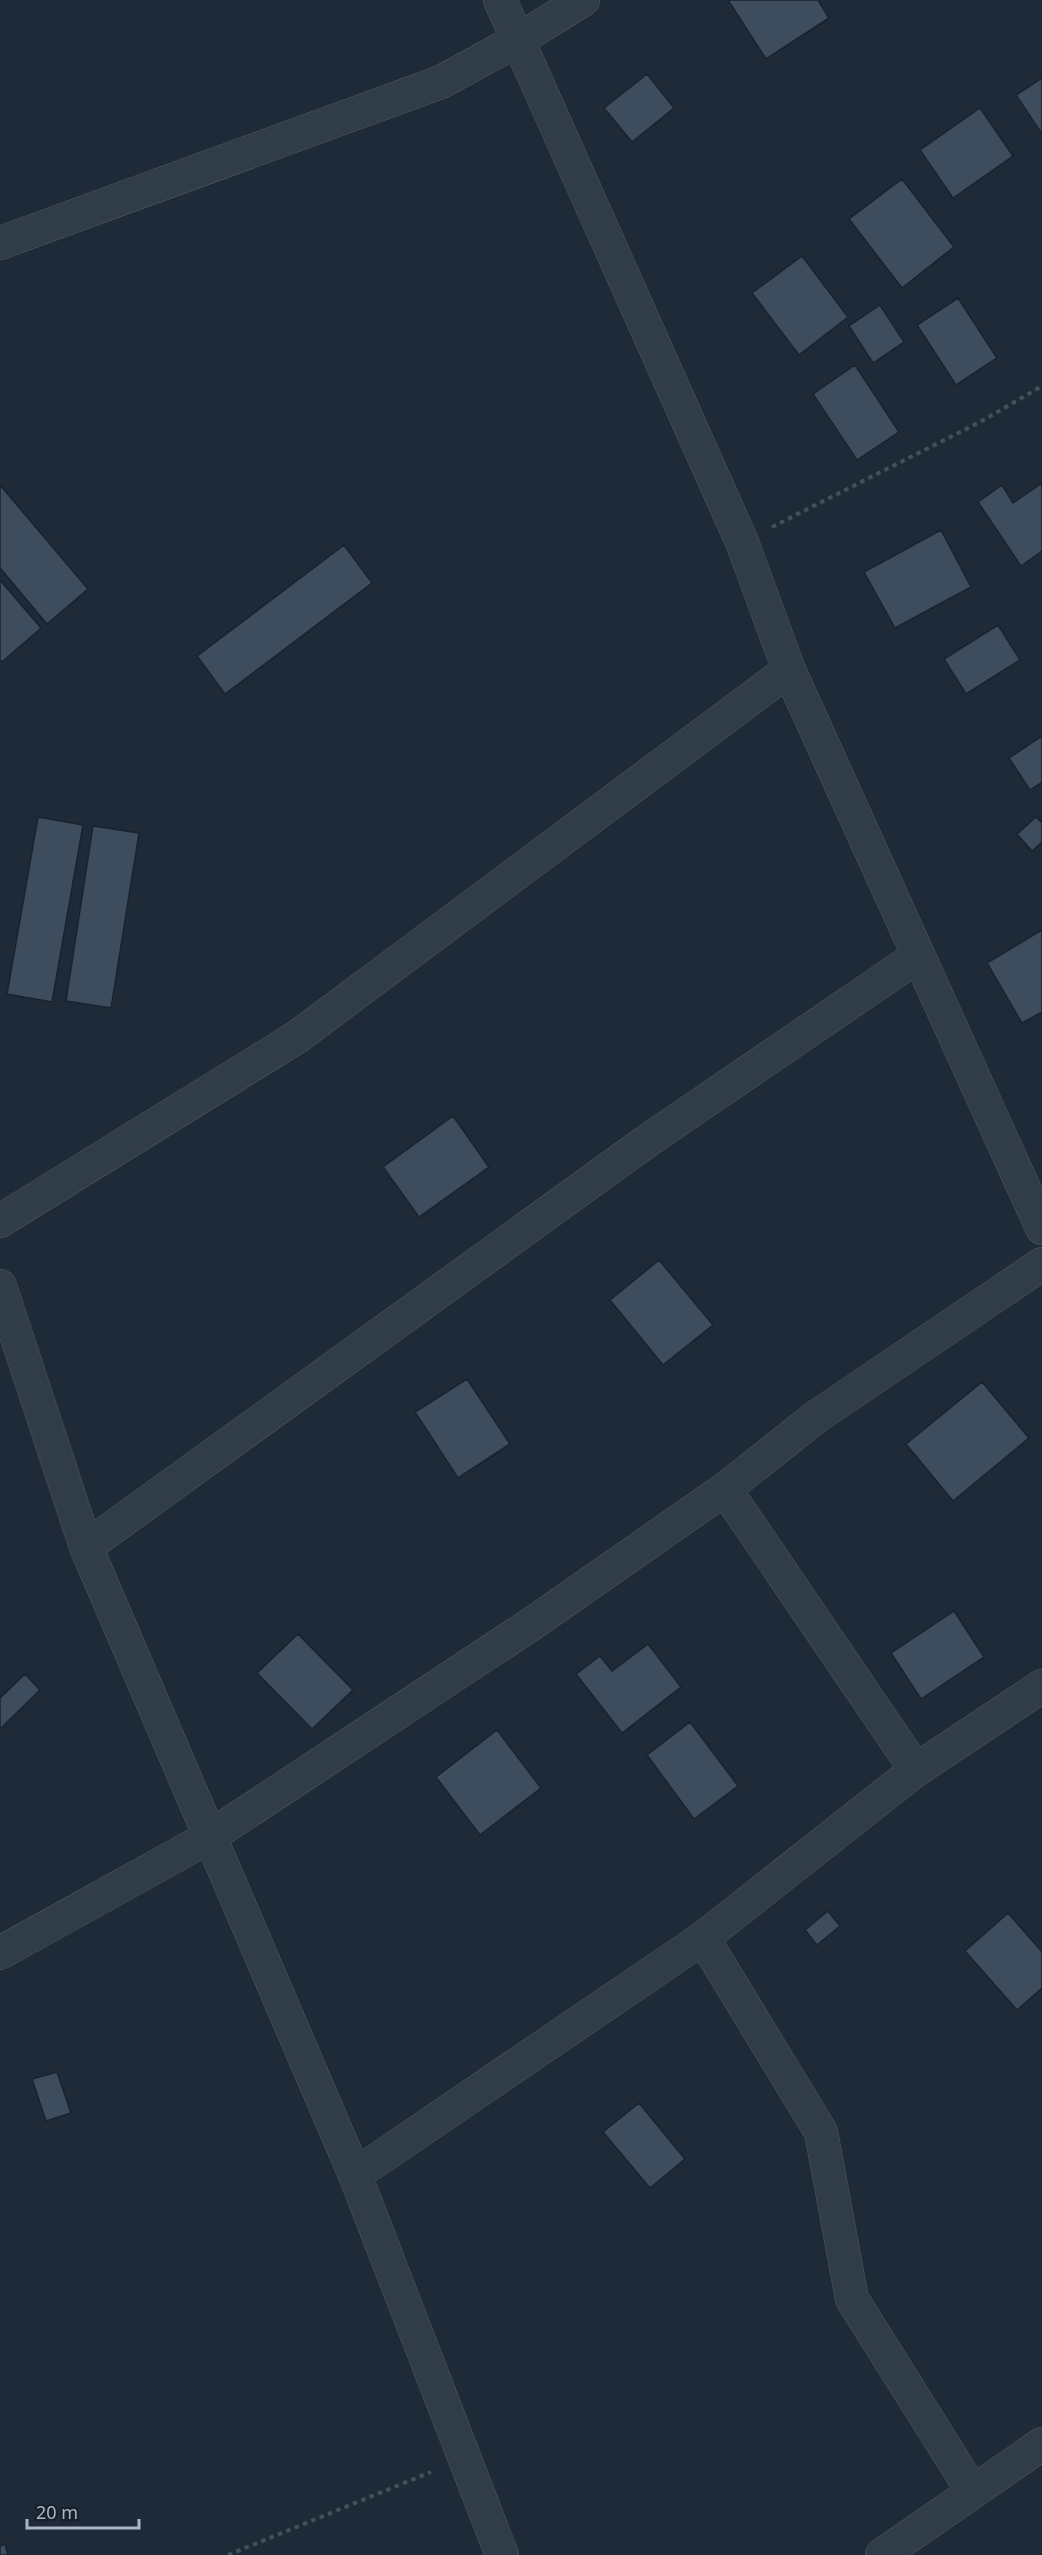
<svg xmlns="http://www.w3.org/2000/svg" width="1042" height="2555" font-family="'Noto Sans',sans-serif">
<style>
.building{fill:#3e4d5e;stroke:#19232f;stroke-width:1.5}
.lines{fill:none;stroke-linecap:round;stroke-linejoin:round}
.street-casing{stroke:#4f5a67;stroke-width:34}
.path{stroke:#3d5557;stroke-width:4;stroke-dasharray:4.5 4.5;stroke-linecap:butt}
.street{stroke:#313c49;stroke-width:33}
</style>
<rect width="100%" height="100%" fill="#1e2a38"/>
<path class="building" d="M728 0H818L829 18 766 59Z
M647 74 674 108 632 142 604 108Z
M1042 78V134L1016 95Z
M980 108 1013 156 953 198 920 150Z
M902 179 954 247 902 288 849 219Z
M802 256 848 317 799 355 752 293Z
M958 298 997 358 956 385 917 325Z
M880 305 904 342 873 363 849 326Z
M855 365 899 432 857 460 813 394Z
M1042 483V551L1021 566 978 502 1002 485 1013 503Z
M0 485 88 589 47 624 0 568Z
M941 530 971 587 895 628 864 572Z
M344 545 372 583 225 694 197 656Z
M0 580 41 628 2 662 0 660Z
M998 625 1020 660 966 694 944 659Z
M1042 736V782L1030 790 1009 758Z
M38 817 83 825 52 1002 7 994Z
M1036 817 1042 823V842L1032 851 1017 834Z
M93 826 139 833 111 1008 66 1001Z
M1042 930V1012L1022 1023 987 963Z
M453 1116 489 1167 419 1217 383 1167Z
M659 1260 713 1325 663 1365 610 1300Z
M467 1379 510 1444 458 1478 415 1412Z
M982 1382 1029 1438 953 1501 906 1444Z
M954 1611 984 1657 921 1699 891 1653Z
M298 1634 353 1690 312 1729 257 1673Z
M648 1644 681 1687 622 1733 576 1674 600 1656 612 1671Z
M25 1674 40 1690 0 1729V1698Z
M690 1722 738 1786 694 1819 647 1755Z
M497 1730 541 1788 480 1835 436 1777Z
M828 1911 840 1926 817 1945 805 1930Z
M1008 1913 1042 1952V1988L1017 2010 965 1951Z
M57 2072 71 2113 46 2121 32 2079Z
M639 2103 685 2159 650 2188 603 2132Z
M5 2544 8 2555H0V2546Z"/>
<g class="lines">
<defs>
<path id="street" d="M500 0 742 542 789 670 1042 1228
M0 243 441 82 518 40 583 0
M0 1221 297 1037 789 670
M0 1286 86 1547 355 2175 502 2555
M725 1489 916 1770
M86 1547 647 1141 918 956
M703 1938 821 2132 852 2299 973 2492
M0 1953 211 1836 533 1623 725 1489 816 1417 1042 1264
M355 2175 703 1938 916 1770 1042 1686
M882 2555 1042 2444"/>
</defs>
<use href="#street" class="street-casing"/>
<path class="path" d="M772 527 980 422 1042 386
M228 2555 431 2472"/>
<use href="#street" class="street"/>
</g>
<path d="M27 2519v9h112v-9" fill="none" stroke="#abb7c6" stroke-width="3"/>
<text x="36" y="2519" font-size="18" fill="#abb7c6" stroke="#17212d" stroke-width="4.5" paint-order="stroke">20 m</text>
</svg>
